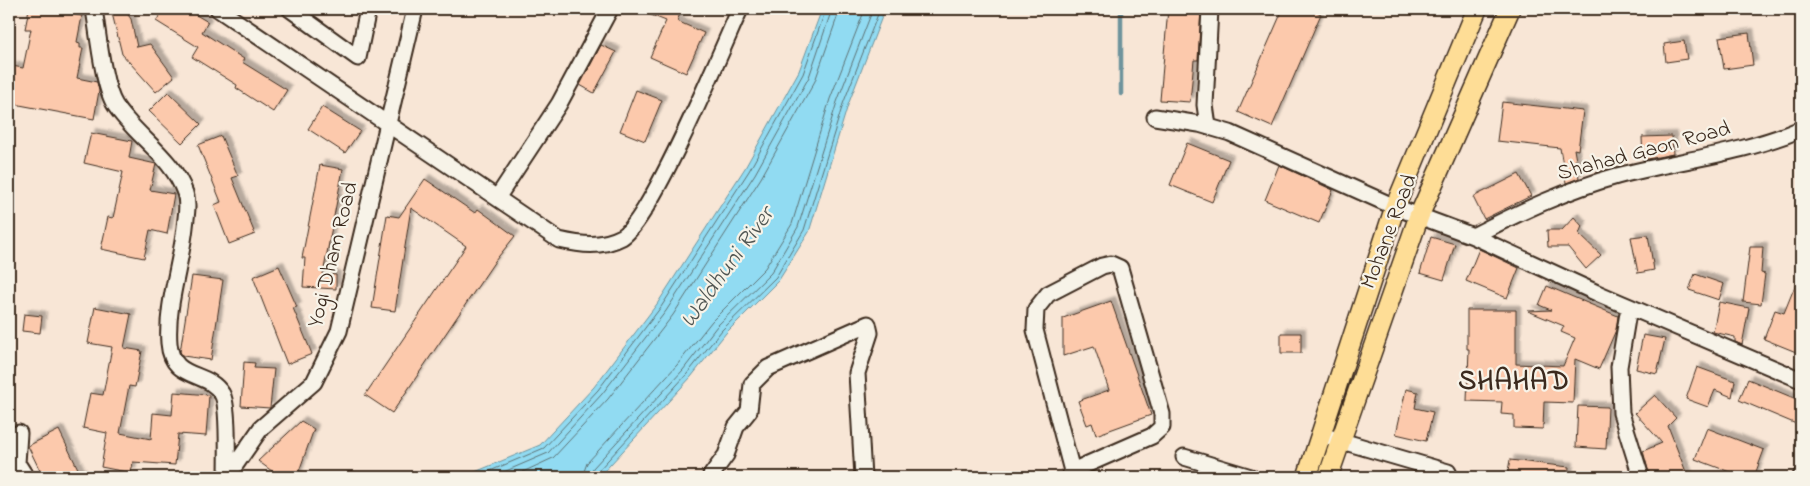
<svg xmlns="http://www.w3.org/2000/svg" width="1810" height="486" font-family="'Indie Flower',sans-serif">
<style>
.water{fill:#91dbf2;stroke:#6f949d}
.lines{fill:none;stroke-linecap:round;stroke-linejoin:round}
.shore{stroke:#5d7173;stroke-width:1}
.stream{stroke:#6f949d;stroke-width:4.5}
.building{fill:#fcc9ac;stroke:#3b2a1e;filter:url(#shadow)}
.minor-casing{stroke:#3b2a1e;stroke-width:19}
.major-casing{stroke:#3b2a1e;stroke-width:22}
.minor{stroke:#f7f3e8;stroke-width:15}
.major{stroke:#fedd96;stroke-width:19}
.labels{text-anchor:middle;dominant-baseline:central;stroke-width:4.5;stroke-linejoin:round;paint-order:stroke}
.street-label{font-size:22px;fill:#3b2a1e;stroke:#f7f3e8}
.water-label{font-size:24px;font-style:italic;fill:#505653;stroke:#f7f3e8}
.district-label{font-size:28px;font-weight:bold;letter-spacing:1px;fill:#3b2a1e;stroke:#f7f3e8}
</style>
<defs>
<filter id="shadow"><feDropShadow dx="4.5" dy="-4.5" stdDeviation="1" flood-color="#0004"/></filter>
</defs>
<rect width="100%" height="100%" fill="#f8e6d6"/>
<filter id="ink" filterUnits="userSpaceOnUse"><feTurbulence type="fractalNoise" baseFrequency=".02" numOctaves="2"/><feDisplacementMap in="SourceGraphic" scale="10" xChannelSelector="R" yChannelSelector="G"/><feConvolveMatrix kernelMatrix="1 2 1 2 8 2 1 2 1" color-interpolation-filters="sRGB"/></filter>
<g filter="url(#ink)">
<path class="water" d="M822 9H885L848 105 809 232 779 280 726 333 691 377 599 477H463L540 445 594 387 657 304 745 168 799 71Z"/>
<g class="lines">
<path class="shore" d="M476 477 544 448 598 390 661 307 749 171 803 74 826 9
M492 477 548 453 602 394 666 311 755 174 809 77 832 9
M512 477 553 458 608 399 673 315 761 178 815 81 840 9
M582 477 587 463 677 365 712 321 765 268 792 224 830 99 865 9
M590 477 593 468 683 370 717 326 771 273 798 227 837 102 873 9
M596 477 597 472 687 374 722 330 776 277 804 230 843 104 880 9"/>
<path class="stream" d="M1121 9V94"/>
</g>
<path class="building" d="M29 9H62L61 12 82 16 77 42 80 43V48H83L77 78 97 82 99 91 94 119 9 103 12 66 23 68 31 29H25Z
M111 9H124L131 19 137 47 150 44 174 77 156 92 122 54Z
M164 9H186L208 22 202 32 244 59 242 62 287 90 273 112 236 88 237 85 192 57 198 47 156 21Z
M636 9H682L677 21 704 33 686 73 650 57 666 21Z
M1168 9H1201L1198 60H1194L1190 102 1160 100Z
M1283 9H1309L1321 14 1272 127 1238 112Z
M1749 33 1753 65 1724 69 1719 37Z
M1684 41 1687 59 1666 62 1664 44Z
M601 45 616 52 594 93 580 85Z
M636 90 662 100 645 141 620 131Z
M168 92 201 124 182 143 149 111Z
M1502 102 1583 111 1578 150 1574 149 1579 178 1566 183 1560 148 1497 141Z
M322 107 360 131 345 153 308 129Z
M91 133 132 141 129 158 156 164 150 190 174 194 167 234 150 230 144 258 101 249 108 217 113 218 123 172 84 163Z
M221 136 238 176 232 178 255 234 229 244 214 205 221 202 198 145Z
M1672 136 1673 154 1643 160 1642 137Z
M1187 143 1229 160 1212 202 1170 185Z
M320 165 343 169 323 274 336 275V289L303 287 305 258H302Z
M1279 165 1333 190 1319 223 1265 200Z
M1519 174 1531 196 1484 219 1473 197Z
M425 179 475 213 478 209 515 236 495 261 392 413 365 395 466 246 411 208 395 311 372 308 387 215 399 217Z
M1574 217 1582 226 1579 234 1601 255 1586 269 1568 247H1548L1547 230H1562Z
M1648 235 1654 270 1638 273 1631 237Z
M1431 237 1455 244 1444 280 1420 273Z
M1750 247H1763L1761 273 1765 274 1761 304 1743 302Z
M1479 249 1519 268 1507 298 1466 281Z
M279 266 297 307 293 308 312 354 287 364 253 277Z
M1801 271V354L1764 339 1775 310 1784 313Z
M1695 274 1724 284 1719 300 1689 290Z
M192 276 223 280 211 360 183 356 180 352Z
M1547 286 1618 316 1616 330 1599 369 1575 359 1573 403 1544 402 1543 429 1514 428V415L1501 414 1502 402 1467 401 1469 349H1467V310H1516V364L1563 366 1575 338 1561 332 1564 326 1528 311 1551 310 1539 305Z
M1111 301 1151 415 1096 435 1092 423 1087 425 1078 401 1109 390 1094 346 1063 356V318Z
M1719 302 1749 308 1742 345 1735 342V337L1713 332Z
M95 307 131 314 124 348 142 351 135 387 129 386 120 433 151 439 153 413 172 415 174 392 209 395 206 436 178 434 175 465 133 462 131 473 101 467 107 433 83 428 90 393 103 395 112 347 88 343Z
M24 314 42 316 40 333 22 331Z
M1281 333H1301V353H1281Z
M1643 335 1665 339 1657 374 1636 369Z
M244 362 255 363 254 368 274 369 270 408 241 406Z
M1697 367 1735 381 1732 397 1715 390 1708 407 1686 399Z
M1748 379 1801 401V426L1739 400Z
M1406 389 1418 392 1415 408 1433 412 1426 441 1396 434Z
M1655 395 1676 418 1668 426 1688 477H1650L1643 451 1662 443 1635 413Z
M1578 406 1608 407 1606 449 1576 447Z
M301 421 314 429 297 477H280L258 461Z
M1707 428 1764 450 1754 477H1743L1695 459Z
M59 430 82 477H43L28 446Z
M1510 460 1569 467 1568 477H1507Z"/>
<g class="lines">
<defs>
<path id="minor" d="M94 9C98 33 103 86 115 105 135 136 173 157 185 193 189 204 186 216 185 227 181 265 166 305 169 343 172 382 207 369 222 394 229 405 227 461 227 477
M218 9 559 240C581 245 601 248 622 237 651 220 722 49 740 9
M290 9 358 58 368 9
M1155 117 1199 124 1230 133 1395 207 1473 236 1597 293 1801 380
M1208 126 1205 105 1210 9
M497 198 559 104 610 9
M1473 236C1520 212 1566 190 1617 176 1679 160 1743 154 1801 129
M1629 307 1619 367 1621 413 1641 477
M19 433 17 463 26 477
M1321 435 1448 472 1450 477
M1184 457 1251 477
M227 477 261 428 314 382 339 331 415 9
M710 477 726 455 736 427 749 411 752 384 768 368 868 324 870 333 857 373 863 477
M1069 477 1072 471 1035 330 1036 309 1048 294 1102 266 1111 264 1120 268 1162 414V427L1152 436 1072 471
M1801 477V476"/>
<path id="major" d="M1307 477 1395 207 1477 9
M1328 477 1419 216 1510 9"/>
</defs>
<use href="#minor" class="minor-casing"/>
<use href="#major" class="major-casing"/>
<use href="#minor" class="minor"/>
<use href="#major" class="major"/>
</g>
</g>
<g class="labels">
<g class="street-label">
<text transform="translate(1644 152) rotate(-15)">Shahad Gaon Road</text>
<text transform="translate(1390 232) rotate(-69)">Mohane Road</text>
<text transform="translate(334 255) rotate(-76)">Yogi Dham Road</text>
</g>
<g class="water-label">
<text transform="translate(728 268) rotate(-54)">Waldhuni River</text>
</g>
<g class="district-label">
<text x="1514" y="382">SHAHAD</text>
</g>
</g>
<rect width="1810" height="486" fill="none" stroke="#f7f3e8" stroke-width="30"/>
<rect x="15" y="15" width="1780" height="456" fill="none" stroke="#3b2a1e" stroke-width="2" filter="url(#ink)"/>
</svg>
